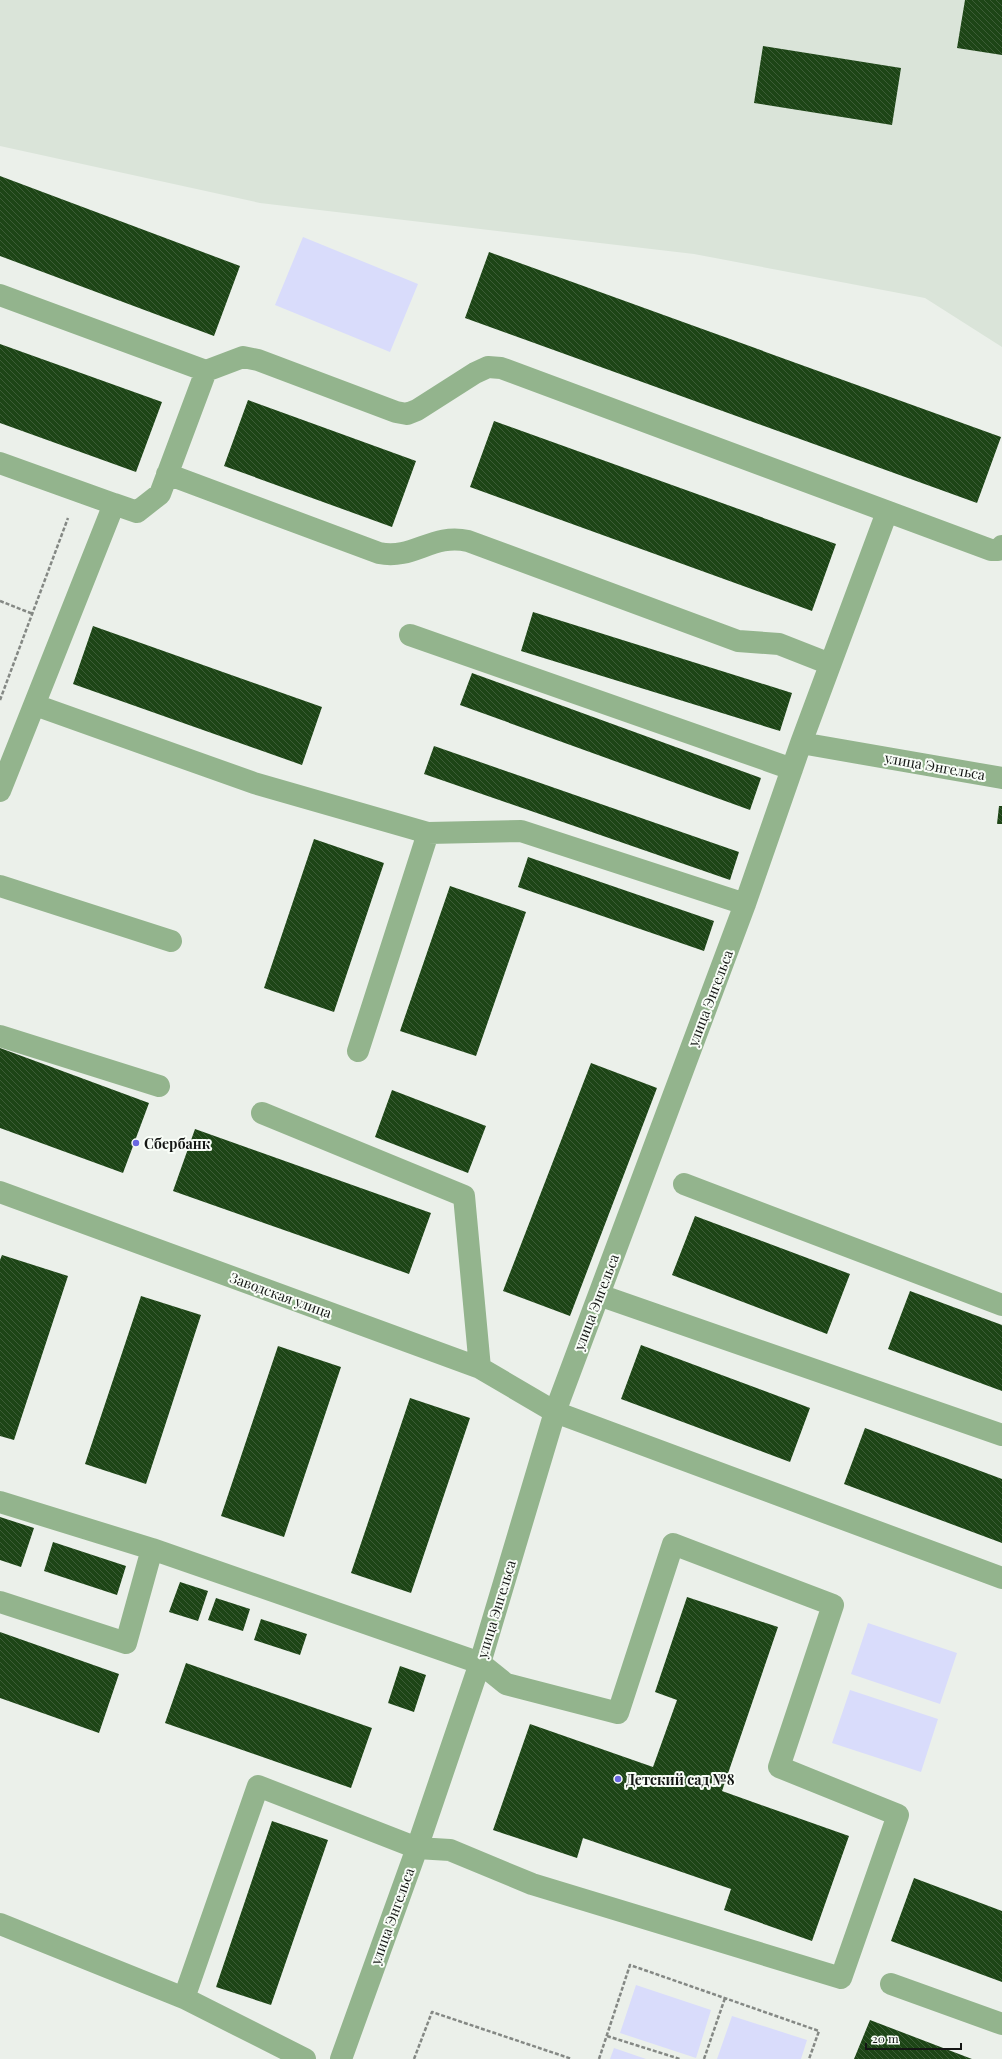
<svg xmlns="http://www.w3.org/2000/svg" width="1002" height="2059" font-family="'Playfair Display',serif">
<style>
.built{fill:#dae4d9}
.park{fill:#d9dcfb}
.building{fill:url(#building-back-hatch)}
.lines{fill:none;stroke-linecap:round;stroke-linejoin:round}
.path{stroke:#848884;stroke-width:2.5;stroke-dasharray:4 2;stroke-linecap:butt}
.minor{stroke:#93b48d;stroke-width:22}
.poi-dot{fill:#6a67e1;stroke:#f8fdf7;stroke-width:1.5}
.labels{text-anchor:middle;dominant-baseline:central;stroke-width:4;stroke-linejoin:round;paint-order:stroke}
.street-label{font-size:14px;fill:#141614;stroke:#f8fdf7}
.poi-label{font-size:14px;font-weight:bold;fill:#141614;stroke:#f8fdf7;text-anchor:start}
</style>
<defs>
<pattern id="building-back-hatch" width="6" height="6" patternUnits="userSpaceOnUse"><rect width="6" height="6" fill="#1d4516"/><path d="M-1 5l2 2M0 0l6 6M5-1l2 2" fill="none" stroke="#3c5c36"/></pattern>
</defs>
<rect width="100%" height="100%" fill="#ebf0ea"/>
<path class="built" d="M0 0H1002V347L925 298 694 254 260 203 0 146Z"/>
<path class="park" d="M303 237 418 284 390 352 275 305Z
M868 1623 957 1653 940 1704 851 1674Z
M850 1690 938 1719 921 1772 832 1743Z
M636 1985 711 2010 696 2058 620 2033Z
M732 2016 807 2040 801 2059H717Z
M614 2048 646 2059H610Z"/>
<path class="building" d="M965 0H1002V55L957 48Z
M763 46 901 68 892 125 754 103Z
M0 176 240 266 214 336 0 256Z
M489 252 1001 437 977 503 465 318Z
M0 344 162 402 136 472 0 423Z
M248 400 416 461 392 527 224 466Z
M494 421 836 544 812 611 470 487Z
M533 612 792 693 780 731 521 651Z
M93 626 322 707 302 765 73 684Z
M472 673 761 778 750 810 460 705Z
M434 746 739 852 730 880 424 774Z
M999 806H1002V824H997Z
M314 839 384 863 334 1012 264 988Z
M528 857 714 921 704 951 518 887Z
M450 886 526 912 476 1056 400 1031Z
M0 1048 149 1103 123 1173 0 1128Z
M591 1063 657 1088 570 1316 503 1291Z
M392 1090 486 1126 468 1173 375 1137Z
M195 1129 431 1213 409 1274 173 1191Z
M695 1216 850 1274 827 1334 672 1275Z
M2 1255 68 1276 14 1440 0 1436V1260Z
M910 1291 1002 1325V1391L888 1349Z
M141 1296 201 1315 146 1484 85 1464Z
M641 1345 810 1408 790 1462 621 1399Z
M278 1346 341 1367 284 1537 221 1516Z
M410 1398 470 1418 411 1593 351 1573Z
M865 1428 1002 1479V1543L844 1484Z
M0 1517 34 1528 21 1567 0 1560Z
M53 1542 126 1566 117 1595 44 1571Z
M180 1582 208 1591 198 1621 169 1612Z
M687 1597 778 1627 722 1791 849 1836 812 1941 724 1910 731 1889 583 1838 577 1858 493 1830 530 1724 653 1767 677 1700 655 1692Z
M216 1598 250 1609 243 1631 208 1620Z
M261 1619 307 1634 300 1655 254 1640Z
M0 1632 119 1674 99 1733 0 1698Z
M186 1663 372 1728 351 1788 165 1723Z
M400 1666 426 1675 414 1712 388 1703Z
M272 1821 328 1840 271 2005 216 1987Z
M914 1878 1002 1911V1982L891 1941Z
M870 2020 972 2059H854Z"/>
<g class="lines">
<path class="path" d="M0 601 33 614
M0 700 68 518
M607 2036 680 2059
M414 2059 432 2012 572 2059
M599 2059 630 1965 819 2031 809 2059
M704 2059 725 1998"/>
<path class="minor" d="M0 295 206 371 243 357 258 360 396 412 407 414 417 410 475 373 488 367 501 368 991 550H998L1002 546
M0 463 114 504 0 791
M167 474 379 553C414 560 432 533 468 541L738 641 779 644 830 664
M114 504 137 512 160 494 206 371
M410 635 792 769
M35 705 254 783 428 833
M801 743 887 512
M0 886 171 941
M0 1036 159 1086
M358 1051 428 833 521 831 745 904
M262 1113 464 1196 480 1368
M684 1184 1002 1305
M0 1192 480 1368 555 1412 1002 1578
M599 1295 1002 1435
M0 1502 152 1549 480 1663 506 1684 618 1713 673 1544 833 1605 779 1767 898 1815 841 1978 532 1884 450 1850 417 1848 258 1786 184 1998
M0 1602 126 1643 152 1549
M0 1924 184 1998 305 2059
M891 1984 1002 2024
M341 2059 417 1848 480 1663 555 1412 745 904 801 743 1002 778"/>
</g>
<g class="poi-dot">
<circle cx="136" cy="1143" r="4"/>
<circle cx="618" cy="1779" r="4"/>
</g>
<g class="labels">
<g class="street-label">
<text transform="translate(935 766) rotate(10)">улица Энгельса</text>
<text transform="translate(710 998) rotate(-69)">улица Энгельса</text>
<text transform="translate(281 1295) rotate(20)">Заводская улица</text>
<text transform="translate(596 1302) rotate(-69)">улица Энгельса</text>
<text transform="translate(496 1609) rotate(-73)">улица Энгельса</text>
<text transform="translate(392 1916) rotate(-70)">улица Энгельса</text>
</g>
<g class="poi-label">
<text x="144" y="1143">Сбербанк</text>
<text x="626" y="1779">Детский сад №8</text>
</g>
</g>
<path d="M866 2043v6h95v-6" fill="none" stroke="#141614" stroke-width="2"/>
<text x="872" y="2043" font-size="12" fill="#141614" stroke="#f8fdf7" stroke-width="3" paint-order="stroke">20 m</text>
</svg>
